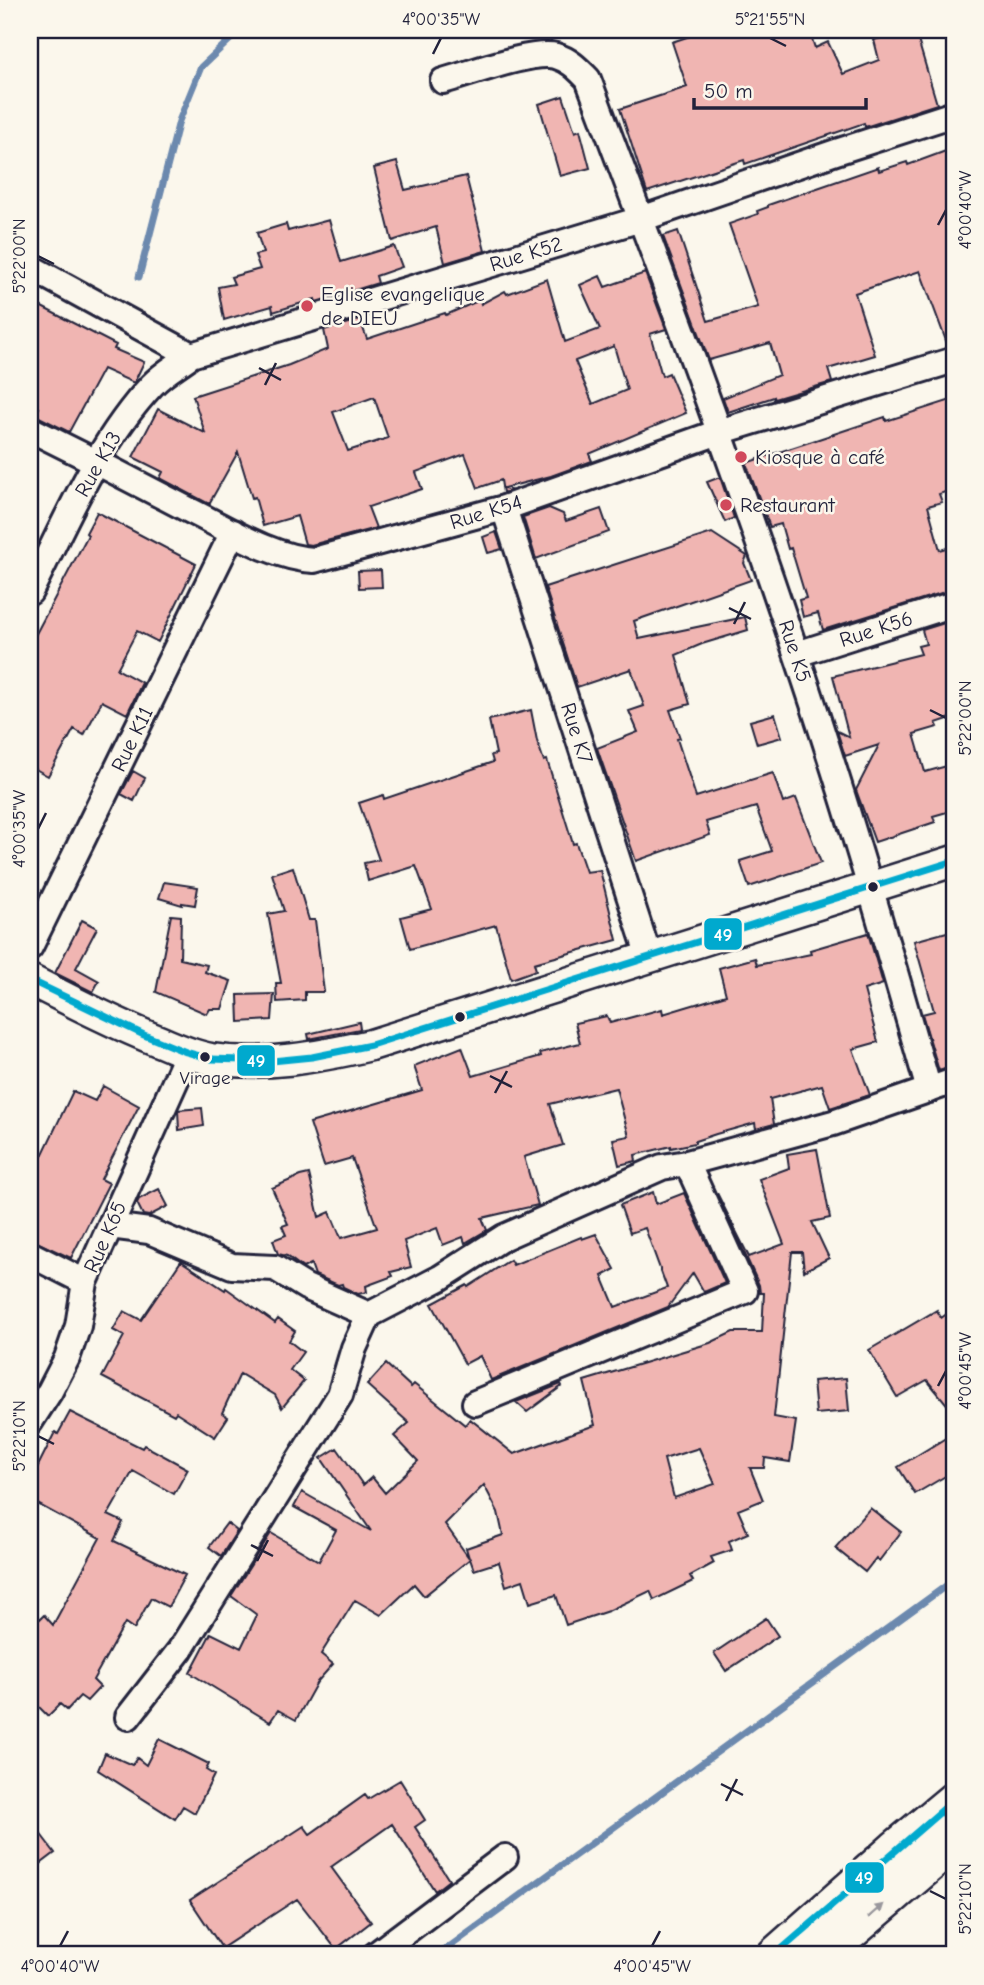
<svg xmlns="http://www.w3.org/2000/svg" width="984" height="1985" font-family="'Comic Neue',sans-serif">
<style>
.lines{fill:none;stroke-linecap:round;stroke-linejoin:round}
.stream{stroke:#6c89ae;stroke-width:7}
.building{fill:#f0b5b2;stroke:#22223b;stroke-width:2;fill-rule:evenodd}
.minor-casing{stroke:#22223b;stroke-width:30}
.tertiary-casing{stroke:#22223b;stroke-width:35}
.secondary-casing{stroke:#22223b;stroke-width:40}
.minor{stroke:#fbf7ec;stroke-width:24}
.tertiary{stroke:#fbf7ec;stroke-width:30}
.secondary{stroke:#fbf7ec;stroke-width:35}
.bus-1-casing{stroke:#fbf7ec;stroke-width:12}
.bus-1{stroke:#00a9ce;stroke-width:7}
.oneway{fill:#99979c}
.ticks{fill:none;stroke:#22223b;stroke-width:2.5}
.poi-dot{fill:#d1495b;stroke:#fbf7ec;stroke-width:2.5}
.bus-dot{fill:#22223b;stroke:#fbf7ec;stroke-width:2.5}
.labels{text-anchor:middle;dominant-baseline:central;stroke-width:5;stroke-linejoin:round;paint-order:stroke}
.bus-label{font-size:19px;fill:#22223b;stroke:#fbf7ec}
.street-label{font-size:21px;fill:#22223b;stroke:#fbf7ec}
.poi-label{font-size:21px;fill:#22223b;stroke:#fbf7ec;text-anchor:start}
.line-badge{stroke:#fbf7ec;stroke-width:2.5}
.badge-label{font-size:19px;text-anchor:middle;font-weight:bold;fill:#fff}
.neatline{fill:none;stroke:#22223b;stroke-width:2.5}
.ticks-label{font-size:18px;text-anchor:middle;fill:#22223b}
</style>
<rect width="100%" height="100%" fill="#fbf7ec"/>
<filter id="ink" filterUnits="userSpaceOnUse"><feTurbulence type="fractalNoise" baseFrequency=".0143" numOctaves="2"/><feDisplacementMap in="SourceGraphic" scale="14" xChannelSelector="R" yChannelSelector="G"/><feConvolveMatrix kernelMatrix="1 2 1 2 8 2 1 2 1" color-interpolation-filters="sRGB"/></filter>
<g filter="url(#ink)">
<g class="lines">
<path class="stream" d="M139 277 179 121 201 67 240 30
M438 1955 954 1580"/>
</g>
<path class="building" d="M708 30H809L815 48 828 42 843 74 879 60 874 40 895 34 894 30H915L937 104 865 127 864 123 745 164 744 160 647 192 620 109 687 87 672 42Z
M563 96 575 132 580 130 590 168 560 176 539 104Z
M954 148V346H948L920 271 855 293 875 355 828 369 832 382 774 399V397L728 412 723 398 779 375 770 343 709 360 663 236 678 231 708 321 758 307 729 224 758 214 757 211 768 207V205L878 167 879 171 907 162 908 165Z
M397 162 405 190 466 176 485 251 445 263 436 227 392 241 374 168Z
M329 220 341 262 394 246 402 267 376 276 378 283 316 302 315 299 273 312 272 306 224 320 218 287 234 284 231 277 260 269 255 255 263 253 257 233 286 224 288 231Z
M645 273 666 329 650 334 662 376 669 373 686 413 589 454 592 461 551 476 504 488 510 490 503 493 501 480 478 488 465 454 416 472 422 489 368 507 376 528 311 545 305 544 297 516 263 526 255 497 252 498 238 452 209 504 160 478 163 472 133 457 158 409 205 433 193 396 289 365 328 349 324 330 360 320 367 339 445 313 446 315 480 300 481 304 505 291 507 294 547 279 565 342 600 329 580 285 600 276 605 287ZM614 346 627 390 593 404 575 361ZM374 397 388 438 348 451 333 412Z
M30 301 116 345 114 349 144 362 134 383 103 369 69 432 35 415 39 408 30 404Z
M954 399V489L939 494 942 502 928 506 940 550 954 546V576L948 578 951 590 823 630 818 613 803 617 799 600 806 598 791 548 788 549 781 524 770 527 746 463 885 417 886 421Z
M720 477 734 518 725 522 707 482Z
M549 508 563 514 566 521 601 509 609 532 536 559 523 517Z
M97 512 196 564 158 642 137 631 117 669 142 683 127 714 102 701 84 735 74 729 48 776 30 766V645L88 535 86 533Z
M496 532 502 549 488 553 483 537Z
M712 533 747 556 744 563 751 580 634 621 639 639 745 617 748 630 702 644 676 655 690 704 670 710 680 738 677 739 696 797 773 773 783 803 796 798 821 863 749 887 740 861 772 851 756 807 706 822 710 835 636 861 597 748 638 732 629 711 644 706 631 669 577 687 545 587Z
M381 570 382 587 359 588 358 571Z
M951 621 954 634V717L936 723 938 727 914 734 925 772 954 764V810L933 816 935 822 875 842 856 790 879 745 845 756 837 731 849 737 833 676 921 654 918 646 926 644 922 630Z
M531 710 537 741 544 761 547 760 573 844 576 843 586 872 600 870 617 940 534 963 536 970 511 979 496 925 410 949 401 917 432 909 416 866 368 881 364 863 379 860 359 803 383 795 384 799 493 762 491 755 496 754 489 720Z
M775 714 782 737 757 744 750 721Z
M133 771 145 778 134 801 121 794Z
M293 867 309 920H315L324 992H305V1000L277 1002 276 983H281L268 914 284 911 272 874Z
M164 882 198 887 195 905 182 903V905L159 898Z
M171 915 181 916 180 959 207 965 205 972 231 981 222 1009H210L207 1014 156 992Z
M82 920 97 928 76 968 99 981 93 992 55 973Z
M954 930V1066L939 1071 922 1014 934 1011 914 941Z
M868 933 883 984 864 990 878 1042 853 1049 870 1095 830 1108 822 1085 770 1099 774 1124 756 1129 755 1123 716 1134 695 1141V1143L671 1148V1146L635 1155 636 1161 619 1165 613 1139 629 1136 616 1088 550 1104 563 1145 524 1157 538 1205 482 1218 487 1230 465 1243 463 1237 443 1245 437 1228 404 1241 411 1267 391 1272 393 1276 366 1286 367 1292 358 1294 343 1287 342 1284 338 1285 315 1275 311 1264 303 1268 287 1256 278 1254 273 1240 286 1235 282 1226 288 1224 272 1188 300 1176 309 1174 319 1217 330 1212 341 1238 377 1228 352 1158 324 1166 310 1123 422 1090 414 1066 462 1047 473 1076 541 1056 540 1053 580 1043 575 1023 607 1016 610 1023 662 1009 663 1014 726 995 719 968 755 958 757 965 811 954 810 950Z
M274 994 272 1020 239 1022 238 995Z
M359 1022 360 1029 309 1039 308 1034Z
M103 1086 139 1106 101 1179 109 1183 71 1258 30 1239V1153L41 1158 73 1091 95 1101Z
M202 1108 204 1126 179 1130 178 1110Z
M817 1149 830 1218 812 1222 829 1258 804 1271 802 1252H792L774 1417 796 1421 790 1462 765 1458 764 1468H750L763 1500 738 1510 748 1533 729 1541 732 1550 711 1557 714 1563 690 1576 693 1581 654 1600 650 1591 608 1611 566 1625 556 1595 530 1603 523 1580 506 1586 499 1562 474 1570 470 1559 424 1596 414 1584 381 1615 355 1600 321 1654 333 1664 317 1682 296 1720 278 1710 270 1722 190 1673 211 1633 241 1648 257 1615 231 1596 271 1533 319 1561 336 1530 294 1507 302 1492 371 1531 321 1458 337 1448 363 1485 372 1477 385 1493 418 1461 394 1436 409 1423 367 1385 386 1364 411 1387 414 1384 465 1425 470 1419 514 1454 595 1425 584 1381 710 1343 733 1332H762L764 1293H760L759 1285 717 1193 749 1257 784 1244 759 1179 789 1168 787 1154ZM699 1448 715 1484 674 1498 664 1459ZM484 1485 498 1512 503 1535 466 1548 469 1558 445 1524Z
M159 1189 168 1206 149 1216 143 1215 137 1203 139 1199Z
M653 1192 656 1204 684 1193 725 1283 704 1292 693 1273 668 1307 491 1380 480 1356 465 1364 432 1304 467 1285 468 1287 510 1260 513 1265 581 1237 582 1239 596 1234 615 1269 602 1276 615 1307 667 1288 645 1228 630 1233 620 1205Z
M181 1261 225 1290 226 1288 275 1323 278 1319 295 1331 289 1341 303 1352 290 1370 304 1381 282 1408 275 1395 240 1374 222 1413 228 1417 215 1437 176 1412 174 1415 102 1377 124 1336 113 1330 124 1311 141 1320Z
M954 1309V1413L927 1380 897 1397 869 1350 937 1310 941 1318Z
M846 1378 849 1411 816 1414 813 1381Z
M561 1384 562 1386 527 1412 516 1402Z
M70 1412 142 1448 144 1445 188 1469 174 1494 133 1471 108 1515 123 1522 114 1541 185 1575 168 1607 151 1598 134 1629 125 1623 93 1680 100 1687 87 1701 80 1696 67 1710 60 1704 48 1716 30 1698V1609L40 1619 44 1615 53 1625 100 1538 30 1500V1466L36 1470 55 1432 58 1434Z
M954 1433V1471L915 1494 898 1467Z
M870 1508 901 1532 879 1561 876 1558 865 1572 835 1548Z
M227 1523 237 1531 221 1556 209 1547Z
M766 1618 778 1636 726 1671 714 1653Z
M159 1739 209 1764 206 1770 214 1775 195 1813 183 1806 175 1819 98 1770 105 1753 132 1765 137 1758 146 1765Z
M400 1780 425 1820 415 1827 449 1880 435 1891 392 1824 331 1867 371 1922 336 1949 297 1899 222 1948 190 1900 304 1826 310 1834 365 1795 368 1799Z
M30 1820 55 1853 30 1872Z"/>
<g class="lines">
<defs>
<path id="minor" d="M443 81C469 74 532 50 556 56 570 60 578 69 588 79 660 269 732 460 796 653 845 797 887 944 929 1090
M30 267 191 355
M30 429C83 455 136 482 189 510 226 528 273 558 314 560L504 508 719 432 954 360
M504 508 649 957
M30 592C66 521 97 444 152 385 163 373 178 365 191 355L641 219 836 152 954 114
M797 654 954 604
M30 947 233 532
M110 1226 149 1231 232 1266 275 1268 306 1287 369 1315
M30 1254 85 1282
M475 1403 745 1291 687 1163
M30 1422 50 1391 67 1358 78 1326 85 1282 188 1053
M128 1717 180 1650 340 1395 354 1348 369 1315 440 1278 504 1237 662 1167 687 1163 833 1123 954 1081
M375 1955 505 1857"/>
<path id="tertiary" d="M30 980C73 1002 116 1024 161 1042 177 1049 194 1056 211 1059 266 1067 318 1057 371 1045L954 861"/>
<path id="secondary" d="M775 1955 895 1849 954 1800
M824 1955 954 1843"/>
</defs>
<use href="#minor" class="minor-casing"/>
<use href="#tertiary" class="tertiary-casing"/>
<use href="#secondary" class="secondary-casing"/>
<use href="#minor" class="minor"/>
<use href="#tertiary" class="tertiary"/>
<use href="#secondary" class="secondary"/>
<defs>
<path id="bus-1" d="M30 980 144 1035 186 1052 211 1059 272 1061 312 1057 371 1045 954 861
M775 1955 954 1800"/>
</defs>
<use href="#bus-1" class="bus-1-casing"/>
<use href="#bus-1" class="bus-1"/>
</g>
<defs><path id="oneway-solid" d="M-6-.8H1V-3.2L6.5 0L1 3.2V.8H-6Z" transform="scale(1.75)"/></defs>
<use class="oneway" href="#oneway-solid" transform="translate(876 1911) rotate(-41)"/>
</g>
<path class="ticks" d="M770 38 786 46M433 54 441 38M938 225 946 210M38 256 54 264M259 368 281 380M265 385 276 363M729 608 751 619M734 624 745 602M930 710 946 718M38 829 46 813M490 1076 512 1087M495 1093 507 1071M938 1386 946 1371M38 1436 54 1444M251 1545 273 1556M257 1561 268 1540M721 1784 743 1795M726 1801 737 1779M930 1891 946 1899M60 1946 68 1931M652 1946 660 1931"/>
<g class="poi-dot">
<circle cx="307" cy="306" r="7"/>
<circle cx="741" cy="457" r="7"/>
<circle cx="726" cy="505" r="7"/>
</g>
<g class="bus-dot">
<circle cx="873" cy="887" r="6"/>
<circle cx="460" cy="1017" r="6"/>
<circle cx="205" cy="1057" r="6"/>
</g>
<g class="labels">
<g class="bus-label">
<text x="205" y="1078">Virage</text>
</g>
<g class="street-label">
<text transform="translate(526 254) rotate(-17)">Rue K52</text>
<text transform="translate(98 464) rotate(-60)">Rue K13</text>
<text transform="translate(486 512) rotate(-17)">Rue K54</text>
<text transform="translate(876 629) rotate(-18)">Rue K56</text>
<text transform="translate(795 651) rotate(72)">Rue K5</text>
<text transform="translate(577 733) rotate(72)">Rue K7</text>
<text transform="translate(132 739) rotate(-64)">Rue K11</text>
<text transform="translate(105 1237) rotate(-66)">Rue K65</text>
</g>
<g class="poi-label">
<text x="321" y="294">Eglise evangelique<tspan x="321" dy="24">de DIEU</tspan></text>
<text x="755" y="457">Kiosque à café</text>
<text x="740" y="505">Restaurant</text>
</g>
</g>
<g class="line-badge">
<rect x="703" y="917" width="40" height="34" rx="7" fill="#00a9ce"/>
<rect x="236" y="1044" width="40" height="33" rx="7" fill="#00a9ce"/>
<rect x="844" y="1861" width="41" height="33" rx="7" fill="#00a9ce"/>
</g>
<g class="badge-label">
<text x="723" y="941">49</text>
<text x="256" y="1067">49</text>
<text x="864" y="1884">49</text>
</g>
<rect width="984" height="1985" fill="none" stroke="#fbf7ec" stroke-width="77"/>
<path d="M694 98v10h172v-10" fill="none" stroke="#22223b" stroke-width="3.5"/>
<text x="704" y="98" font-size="21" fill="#22223b" stroke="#fbf7ec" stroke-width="5" paint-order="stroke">50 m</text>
<rect x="38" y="38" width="908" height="1908" class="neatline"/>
<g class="ticks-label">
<text x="441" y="25">4°00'35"W</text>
<text x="770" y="25">5°21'55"N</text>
<text transform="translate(965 210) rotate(-90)" y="6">4°00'40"W</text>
<text transform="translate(19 256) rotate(-90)" y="6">5°22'00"N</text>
<text transform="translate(965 718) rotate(-90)" y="6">5°22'00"N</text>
<text transform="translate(19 829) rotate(-90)" y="6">4°00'35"W</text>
<text transform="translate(965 1371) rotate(-90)" y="6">4°00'45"W</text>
<text transform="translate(19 1436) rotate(-90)" y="6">5°22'10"N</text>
<text transform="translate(965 1899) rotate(-90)" y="6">5°22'10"N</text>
<text x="60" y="1972">4°00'40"W</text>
<text x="652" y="1972">4°00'45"W</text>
</g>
</svg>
